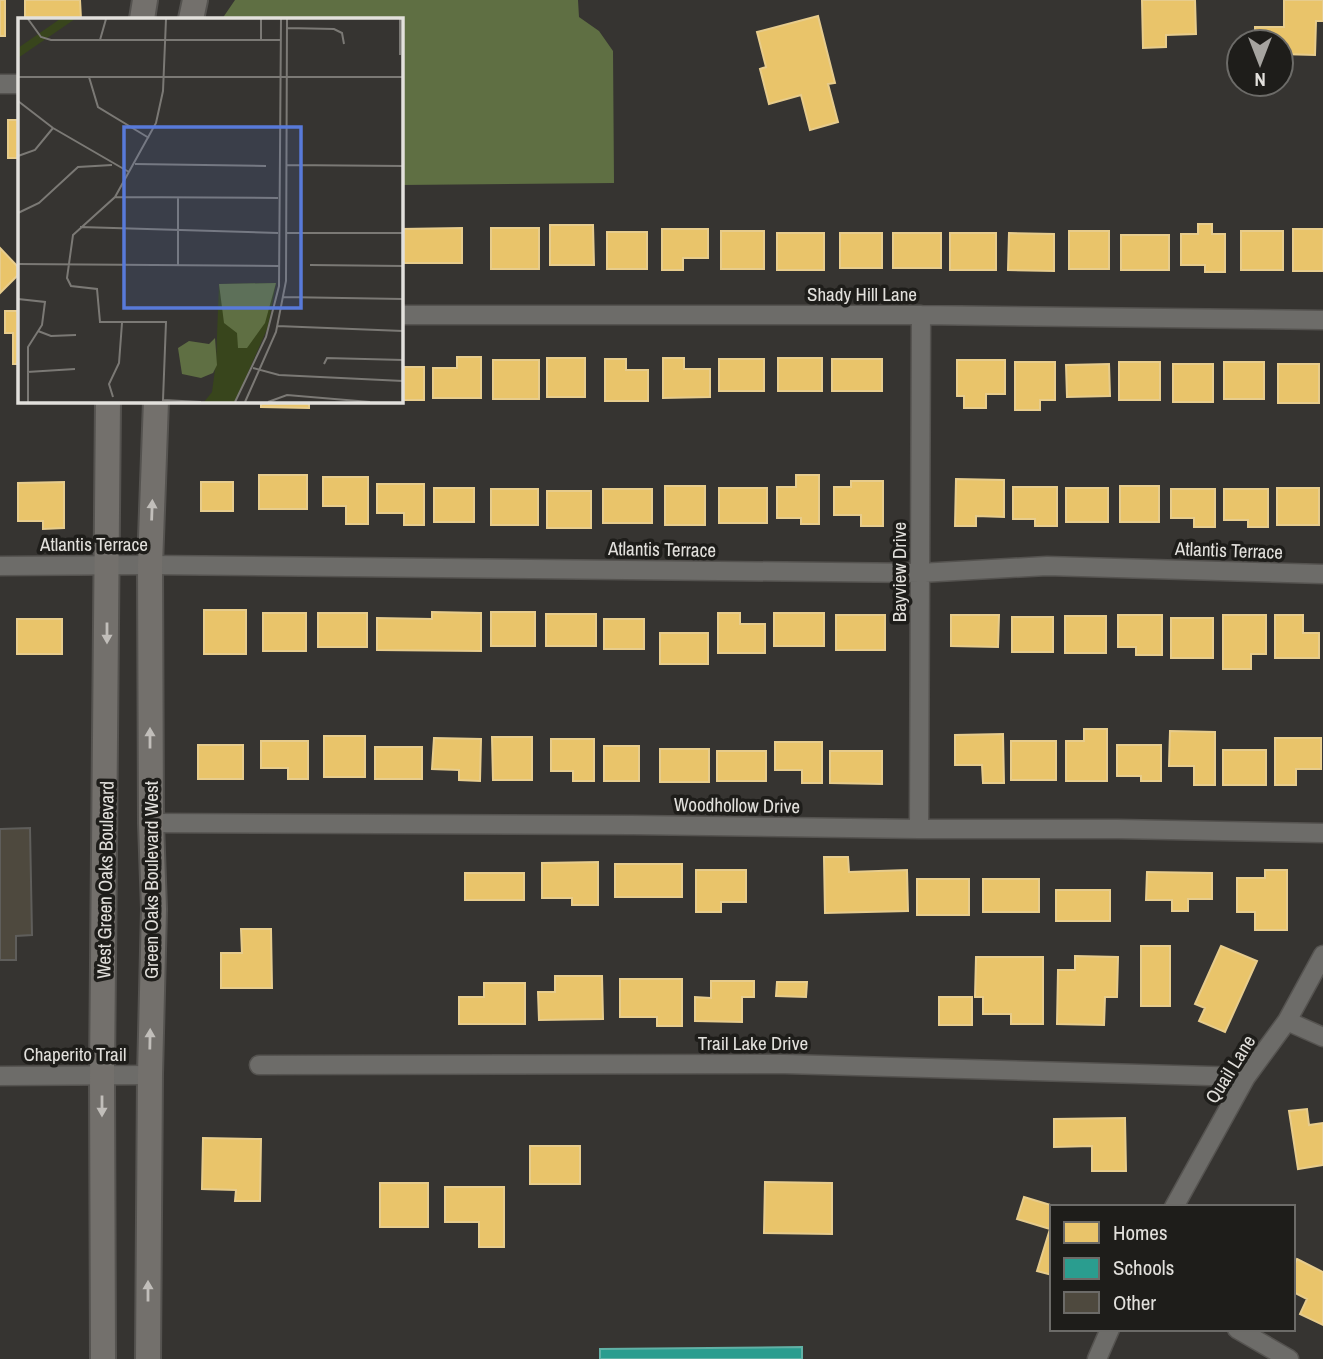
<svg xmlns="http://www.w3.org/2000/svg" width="1323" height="1359" font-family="'Archivo Narrow',sans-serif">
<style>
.forest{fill:#5f6f43}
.homes{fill:#e9c46a;stroke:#e7cc8c;stroke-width:2}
.schools{fill:#2a9d8f;stroke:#61b1a6;stroke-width:2}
.building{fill:#4e493e;stroke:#5f5e5b;stroke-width:2}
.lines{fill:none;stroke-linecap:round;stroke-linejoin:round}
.street-casing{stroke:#555350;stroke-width:21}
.secondary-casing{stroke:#555350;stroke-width:28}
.street{stroke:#6d6c69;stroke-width:18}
.secondary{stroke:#73706c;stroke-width:24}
.oneway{fill:#c1beba}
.labels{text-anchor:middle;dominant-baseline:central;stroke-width:7;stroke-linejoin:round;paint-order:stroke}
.street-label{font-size:19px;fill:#e2e0dc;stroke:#1e1d1a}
.inset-road{fill:none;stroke:#7b7975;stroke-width:2}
.view{fill:#587ad9;fill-opacity:0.15;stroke:#587ad9;stroke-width:3.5}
.inset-edge{fill:none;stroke:#e2e0dc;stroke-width:3.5}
</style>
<rect width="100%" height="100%" fill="#363431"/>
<path class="forest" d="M235 0H578L579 17 599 31 613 51 614 183 401 185V19H222Z"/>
<path class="homes" d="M0 0H5V36H0Z
M25 0H80L81 19H25Z
M1142 0H1195L1196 34 1166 35V47L1143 48Z
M1284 0H1323V21H1316L1315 55 1281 54V42H1255V27H1284Z
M818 16 835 83 828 84 838 122 810 130 801 95 769 104 760 69 766 67 757 32Z
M8 120H19V158H8Z
M1198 224H1212V234H1225V272H1205V265H1181V234H1198Z
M550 225H593L594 265H550Z
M462 228V263H401V229Z
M491 228H539V269H491Z
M662 229H708V258H683V270H662Z
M1293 229H1323V271H1293Z
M721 231H764V269H721Z
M1069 231H1109V269H1069Z
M1241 231H1283V270H1241Z
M607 232H647V269H607Z
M777 233H824V270H777Z
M840 233H882V268H840Z
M893 233H941V268H893Z
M950 233H996V270H950Z
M1009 233 1054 234V271L1008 270Z
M1121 235H1169V270H1121Z
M0 248 19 268V274L0 293Z
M5 311H19V364H13V333H5Z
M457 357H481V398H433V368H457Z
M547 358H585V397H547Z
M663 358H684V369H710V397L663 398Z
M778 358H822V391H778Z
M605 359H626V370H648V401H605Z
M719 359H764V391H719Z
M832 359H882V391H832Z
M493 360H539V399H493Z
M957 360H1005V394H986V408H964V396H957Z
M1015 362H1055V400H1040V410H1015Z
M1119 362H1160V400H1119Z
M1224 362H1264V399H1224Z
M1109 364 1110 396 1067 397 1066 365Z
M1173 364H1213V402H1173Z
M1278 364H1319V403H1278Z
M401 367H424V400H401Z
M261 401H309V408L261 407Z
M259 475H307V509H259Z
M796 475H819V524H801V518H777V487H796Z
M323 477H368V524H346V506H323Z
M956 479 1004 480V517L976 516V526H955Z
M851 481H883V526H861V515H834V487H851Z
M64 482V528L43 529V521H18V483Z
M201 482H233V511H201Z
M377 484H424V525H404V513H377Z
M665 486H705V525H665Z
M1120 486H1159V522H1120Z
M1013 487H1057V526H1035V519H1013Z
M434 488H474V522H434Z
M719 488H767V523H719Z
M1066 488H1108V522H1066Z
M1277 488H1319V525H1277Z
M491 489H538V525H491Z
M603 489H652V523H603Z
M1171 489H1215V527H1194V518H1171Z
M1224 489H1268V527H1248V520H1224Z
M547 491H591V528H547Z
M204 610H246V654H204Z
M432 612 481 613V651L377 650V618L432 619Z
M491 612H535V646H491Z
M263 613H306V651H263Z
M318 613H367V647H318Z
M718 613H740V624H765V653H718Z
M774 613H824V646H774Z
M546 614H596V646H546Z
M836 615H885V650H836Z
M951 615H999L998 647 951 646Z
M1118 615H1162V655H1136V647H1118Z
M1223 615H1266V654H1251V669H1223Z
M1275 615H1303V633H1319V658H1275Z
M1065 616H1106V653H1065Z
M1012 617H1053V652H1012Z
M1171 618H1213V658H1171Z
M17 619H62V654H17Z
M604 619H644V649H604Z
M660 633H708V664H660Z
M1084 729H1107V781H1066V741H1084Z
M1170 731 1215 732V785H1194V766H1169Z
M1003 734 1004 783H983L982 765H955V735Z
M324 736H365V777H324Z
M492 737H532V780H493Z
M434 738 481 739 480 781 459 780V770L432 769Z
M1275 738H1321V769H1296V785H1275Z
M551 739H594V781H573V771H551Z
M261 741H308V779H288V768H261Z
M1011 741H1056V780H1011Z
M775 742H822V783H802V770H775Z
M198 745H243V779H198Z
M1117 745H1161V781H1141V776H1117Z
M604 746H639V781H604Z
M375 747H422V779H375Z
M660 749H709V782H660Z
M1223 750H1266V785H1223Z
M717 751H766V781H717Z
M830 751H882V784L830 783Z
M824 857H848L849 872 907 870 908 911 825 913Z
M598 862V905H572V898H542V863Z
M615 864H682V897H615Z
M696 870H746V902H721V912H696Z
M1265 870H1287V930H1255V912H1237V878H1265Z
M1147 872 1212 873V899H1188V911H1172V900H1146Z
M465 873H524V900H465Z
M917 879H969V915H917Z
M983 879H1039V912H983Z
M1056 890H1110V921H1056Z
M241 929H271L272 988H221V953H242Z
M1141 946H1170V1006H1141Z
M1221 946 1257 961 1225 1032 1199 1021 1205 1008 1195 1004Z
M1075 956 1118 957 1117 997H1105L1104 1025 1057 1024 1058 970H1075Z
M976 957H1043V1024H1011V1014H983V997H975Z
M555 976H602L603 1019 539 1020 538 992H555Z
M620 979H682V1026H657V1017H620Z
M711 981H754V997H742V1022L695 1021V997L711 998Z
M777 982H807L806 997 776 996Z
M484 983H525V1024H459V997H484Z
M939 997H972V1025H939Z
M1307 1109 1309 1125 1323 1123V1165L1298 1169 1289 1111Z
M1125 1118 1126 1171H1092V1146L1054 1147V1119Z
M203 1138 261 1139 260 1201H235L236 1190 202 1189Z
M530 1146H580V1184H530Z
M765 1182 832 1183V1234L764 1233Z
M380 1183H428V1227H380Z
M445 1187H504V1247H479V1222H445Z
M1024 1197 1057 1207H1052V1275L1037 1271 1050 1229 1017 1219Z
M1297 1259 1323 1272V1325L1300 1314 1307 1299 1293 1292V1268Z"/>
<path class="schools" d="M802 1347V1359H600V1349Z
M802 1347V1359H600V1349Z"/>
<path class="building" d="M30 828 32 935 16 936V960H0V829Z"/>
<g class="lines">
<defs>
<path id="street" d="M0 84H19
M401 315H921L1323 320
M0 566 150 565 920 573 1047 566 1323 574
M151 823 633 825 919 829H1118L1323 833
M919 829 921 315
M1287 1021 1323 1037
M259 1065 785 1064 1246 1077
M0 1076 150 1075
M1174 1207 1246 1077 1287 1021 1323 955
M1237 1329 1289 1359
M1097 1359 1110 1329"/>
<path id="secondary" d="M142 19 145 0
M191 19 195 0
M103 1359 102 1075 108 401
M148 1359 150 1075 154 909 151 823 150 565 156 401"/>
</defs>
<use href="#street" class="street-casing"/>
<use href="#secondary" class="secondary-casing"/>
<use href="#street" class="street"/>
<use href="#secondary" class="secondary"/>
</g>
<defs><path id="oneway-solid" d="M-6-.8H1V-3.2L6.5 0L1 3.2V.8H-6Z" transform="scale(1.75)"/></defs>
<g class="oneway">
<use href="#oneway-solid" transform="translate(152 510) rotate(-88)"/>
<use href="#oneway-solid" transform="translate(107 633) rotate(90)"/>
<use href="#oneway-solid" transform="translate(150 738) rotate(-90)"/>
<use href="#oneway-solid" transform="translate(150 1039) rotate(-89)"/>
<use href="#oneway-solid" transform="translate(102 1106) rotate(90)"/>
<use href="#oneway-solid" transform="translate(148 1291) rotate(-90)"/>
</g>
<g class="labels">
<g class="street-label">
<text x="862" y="294">Shady Hill Lane</text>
<text x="94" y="544">Atlantis Terrace</text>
<text transform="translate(662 549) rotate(1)">Atlantis Terrace</text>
<text transform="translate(1229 550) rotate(2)">Atlantis Terrace</text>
<text transform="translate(899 572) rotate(-90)">Bayview Drive</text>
<text transform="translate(737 805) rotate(1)">Woodhollow Drive</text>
<text transform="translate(105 880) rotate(-89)">West Green Oaks Boulevard</text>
<text transform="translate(151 880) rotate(-90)">Green Oaks Boulevard West</text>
<text x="753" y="1043">Trail Lake Drive</text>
<text x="75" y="1054">Chaperito Trail</text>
<text transform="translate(1230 1069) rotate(-58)">Quail Lane</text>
</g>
</g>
<g transform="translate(18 18)">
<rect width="385" height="385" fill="#363431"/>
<path d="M42 1H57L0 40V30ZM258 265 250 309 217 384H186L194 374 198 344 201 266Z" fill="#38451c"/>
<path d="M258 265 247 305 229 330H220L219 315 206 305 201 266ZM197 320 199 347 195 355 183 360 164 356 160 330 171 323 191 326Z" fill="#5f6f43"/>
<path class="inset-road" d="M10 1 23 19 33 22H263M148 1 145 73 138 105 97 179 55 217 49 260 53 268 79 271 82 304H148L145 382 183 384M269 10 316 11 324 15 326 26M82 22 88 1M243 23V1M382 37V1M0 59H385M71 59 80 89 131 120M0 83 35 110 111 154M0 138 17 132 35 110M117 146 248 148M268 147 385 148M97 179 260 180M0 195 21 185 60 149 94 147M62 209 260 215M268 215H385M0 246 261 248M160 247V179M292 247 385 248M265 279 385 281M0 281 27 284 24 307 10 329V384M259 308 385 313M20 313 33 318 58 317M306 346 309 340 385 342M235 350 261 357 385 363M9 354 57 351M95 379 91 366 101 345 104 305M217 384 248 319 261 268 263 1M227 384 258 314 268 263 269 1M250 384 269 377 352 384"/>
<path class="view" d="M106 109H283V290H106Z"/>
<rect width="385" height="385" class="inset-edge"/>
</g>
<rect x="1050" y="1205" width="245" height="126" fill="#1e1d1a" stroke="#6c6b68" stroke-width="2"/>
<rect x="1064" y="1222" width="35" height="21" fill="#e9c46a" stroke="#6c6b68" stroke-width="2"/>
<text x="1113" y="1240" font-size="21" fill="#e2e0dc">Homes</text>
<rect x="1064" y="1258" width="35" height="21" fill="#2a9d8f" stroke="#6c6b68" stroke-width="2"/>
<text x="1113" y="1275" font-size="21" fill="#e2e0dc">Schools</text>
<rect x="1064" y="1292" width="35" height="21" fill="#4e493e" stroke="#6c6b68" stroke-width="2"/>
<text x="1113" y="1310" font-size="21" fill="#e2e0dc">Other</text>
<g transform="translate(1260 63) rotate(180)"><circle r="33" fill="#1e1d1a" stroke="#6c6b68" stroke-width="2"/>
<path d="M0-5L12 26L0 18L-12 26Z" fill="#a6a4a0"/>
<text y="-10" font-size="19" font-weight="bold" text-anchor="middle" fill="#e2e0dc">N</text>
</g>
</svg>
